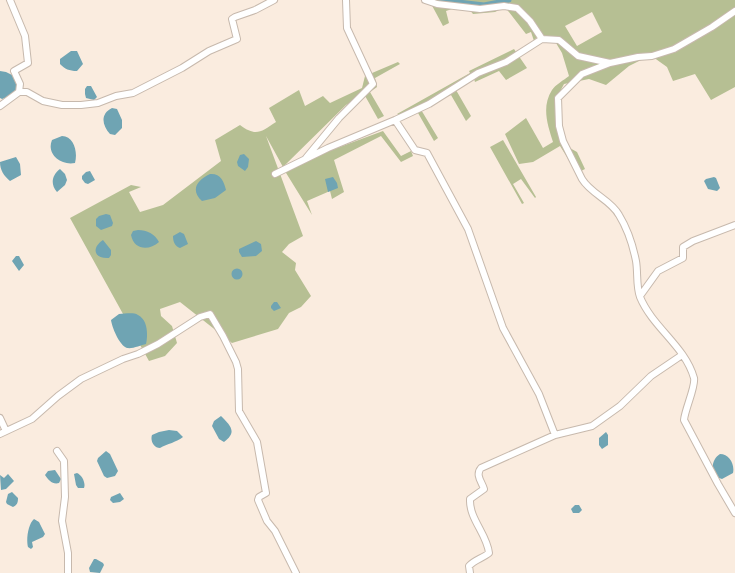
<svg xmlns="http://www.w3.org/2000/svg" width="735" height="573" font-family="Ubuntu,sans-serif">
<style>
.forest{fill:#b6bf93;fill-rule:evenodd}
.water{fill:#6fa4b3}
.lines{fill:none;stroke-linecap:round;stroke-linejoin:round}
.canal{stroke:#6fa4b3;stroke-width:5}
.street-casing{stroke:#c7b9ad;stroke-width:8}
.street{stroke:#fff;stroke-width:6}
</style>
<rect width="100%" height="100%" fill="#faecdf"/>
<path class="forest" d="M429 0H497L487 5 509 0H735V11L674 49 649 56 629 66 606 85 589 79 564 84 556 99 559 110 556 122 559 134 566 139 568 147 577 152 585 169 577 173 560 146 533 162 519 164 505 134 526 118 543 148 553 142C548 126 541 107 552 90 555 85 564 80 569 76L562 53 553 38 539 34 534 41 531 32 526 34 505 7 495 12 473 14 469 9H452L446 11 449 23 443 26ZM592 12 602 32 577 46 565 26Z
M735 13V87L711 100 695 74 673 81 667 67 653 57Z
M514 49 527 68 506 80 499 71 475 82 474 79 456 90 471 116 466 121 451 95 420 108 438 138 434 141 418 113 401 116 397 114 470 73 469 71Z
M398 62 400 64 375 78 377 87 370 92 384 116 378 119 364 94 346 105 283 167 266 136 303 236 289 244 282 252 296 263 295 270 311 296 301 307 289 313 278 329 232 343 180 302 160 309 161 316 172 326 177 343 165 356 149 361 70 218 131 185 141 187 129 192 140 212 163 205 221 161 215 140 240 125C256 137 261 132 276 122L269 108 299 90 305 106 323 96 330 103 362 88 365 76Z
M383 131 401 156 411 151 413 156 401 162 381 136 334 160 344 192 332 199 330 191 307 201 312 215 283 168Z
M503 140 536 197 535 198 521 179 513 184 524 203 522 204 490 147Z"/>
<path class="water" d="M71 51H77L83 64 77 71C69 71 65 69 60 64V59Z
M0 71 6 72 14 76 18 90 5 98 2 99 0 98Z
M87 86H91L97 97 94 100 86 98 85 94V89Z
M112 108 117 109 122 120V128L115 135 110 134C102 125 100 114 112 108Z
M62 136C74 136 78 152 75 163 61 166 46 154 52 140Z
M244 154 249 159 248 167 245 171 238 166 237 162 240 155Z
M16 157 20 164 21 175 10 181C4 176 0 170 0 162Z
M60 169 65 174 67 180 65 185 57 192C50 184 52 175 60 169Z
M90 171 95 180 88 184 85 183 82 179V176L86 172Z
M210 174C220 173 224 181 226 190L215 198 202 201C190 190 197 180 210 174Z
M333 177 337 183 338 188 328 192 325 179Z
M714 177 716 178 720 188 717 191 708 189 704 181 706 179Z
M106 214 110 215 113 223 112 226 101 230 96 226V219L99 216Z
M138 230C147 230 155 234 159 242 149 251 134 250 131 235L133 231Z
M180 232 184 234 188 244 180 248C175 246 173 242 173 236Z
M103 240 111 250V255L109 258C94 259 91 248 103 240Z
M256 241 261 244 262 251 256 256 242 257 239 252V249Z
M16 256H19L24 265 19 271 12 261Z
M231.5 274a5.5 5.5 0 1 1 11 0a5.5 5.5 0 1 1-11 0Z
M274 302H277L281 308 274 311 271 308V306Z
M119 314C125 314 133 312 138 315 148 320 148 335 146 344 141 345 133 349 127 348 119 345 112 327 111 320Z
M221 416C230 425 238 432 224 442L219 439 212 426 214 421Z
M169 430 177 431 183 437C177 442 167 444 160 448 154 448 150 441 152 435L159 432Z
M606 432 608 435V445L602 449 599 445V438Z
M106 451 110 454 118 471 115 476 107 478 104 476 97 461 98 458Z
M720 454C729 454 735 464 733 473L722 479C710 476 710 460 720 454Z
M55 470 61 479 59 483C53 485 48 480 45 475L48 471Z
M77 473C82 475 86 483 84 488H78L76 485 74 474Z
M8 474 14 481 6 489 1 490 0 475 4 478Z
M12 492 18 498C18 503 17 505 13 507L7 504 6 502 8 494Z
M120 493 124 499 120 502 113 503 110 500 111 497Z
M575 505H579L582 510 579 513H573L571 509Z
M34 519 39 522 45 534 43 537 32 542 33 547 31 549 28 547C26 540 28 524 34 519Z
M94 559H96L103 563 104 565 100 573 90 572 89 568Z"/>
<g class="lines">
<path class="canal" d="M441 0 484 5 509 0"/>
<defs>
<path id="street" d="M10 0 25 36 28 63 14 71 20 84 19 92
M425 0 437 4 480 9 504 6 517 8 530 21 542 39
M735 11 712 27 674 49 652 56 638 57 610 63 582 74 558 98 559 126 563 141 582 179C591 194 611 200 619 215 627 228 633 246 636 261 638 272 636 286 640 297 653 328 685 346 694 378 696 386 685 409 684 420L718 484 735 513
M0 106 19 92H27L43 101 62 105H81L98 103 116 96 133 93 182 68 209 51 237 39 232 19 235 17 255 10 274 0
M395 120 415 150 427 153 468 229 503 328 539 394 555 435
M306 158 339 118 373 84 347 28 346 0
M275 174 328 148 395 120 429 104 478 73 506 62 542 39 559 40 578 56 610 63
M640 296 658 271 683 258V247L693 241 735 225
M0 418 6 431
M0 434 32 419 58 396 81 379 123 359 138 354 158 344 200 317 210 314 223 336 236 362 238 369 239 411 257 442 266 493 259 497 258 500 267 521 275 531 296 573
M57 451 64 461 65 497 62 521 68 553V573
M470 573 469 566C474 560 483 558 489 553 487 534 469 519 470 499L484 489C482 482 475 475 481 468L555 435 592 426 620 406 651 376 682 355"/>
</defs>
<use href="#street" class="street-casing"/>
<use href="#street" class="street"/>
</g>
</svg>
